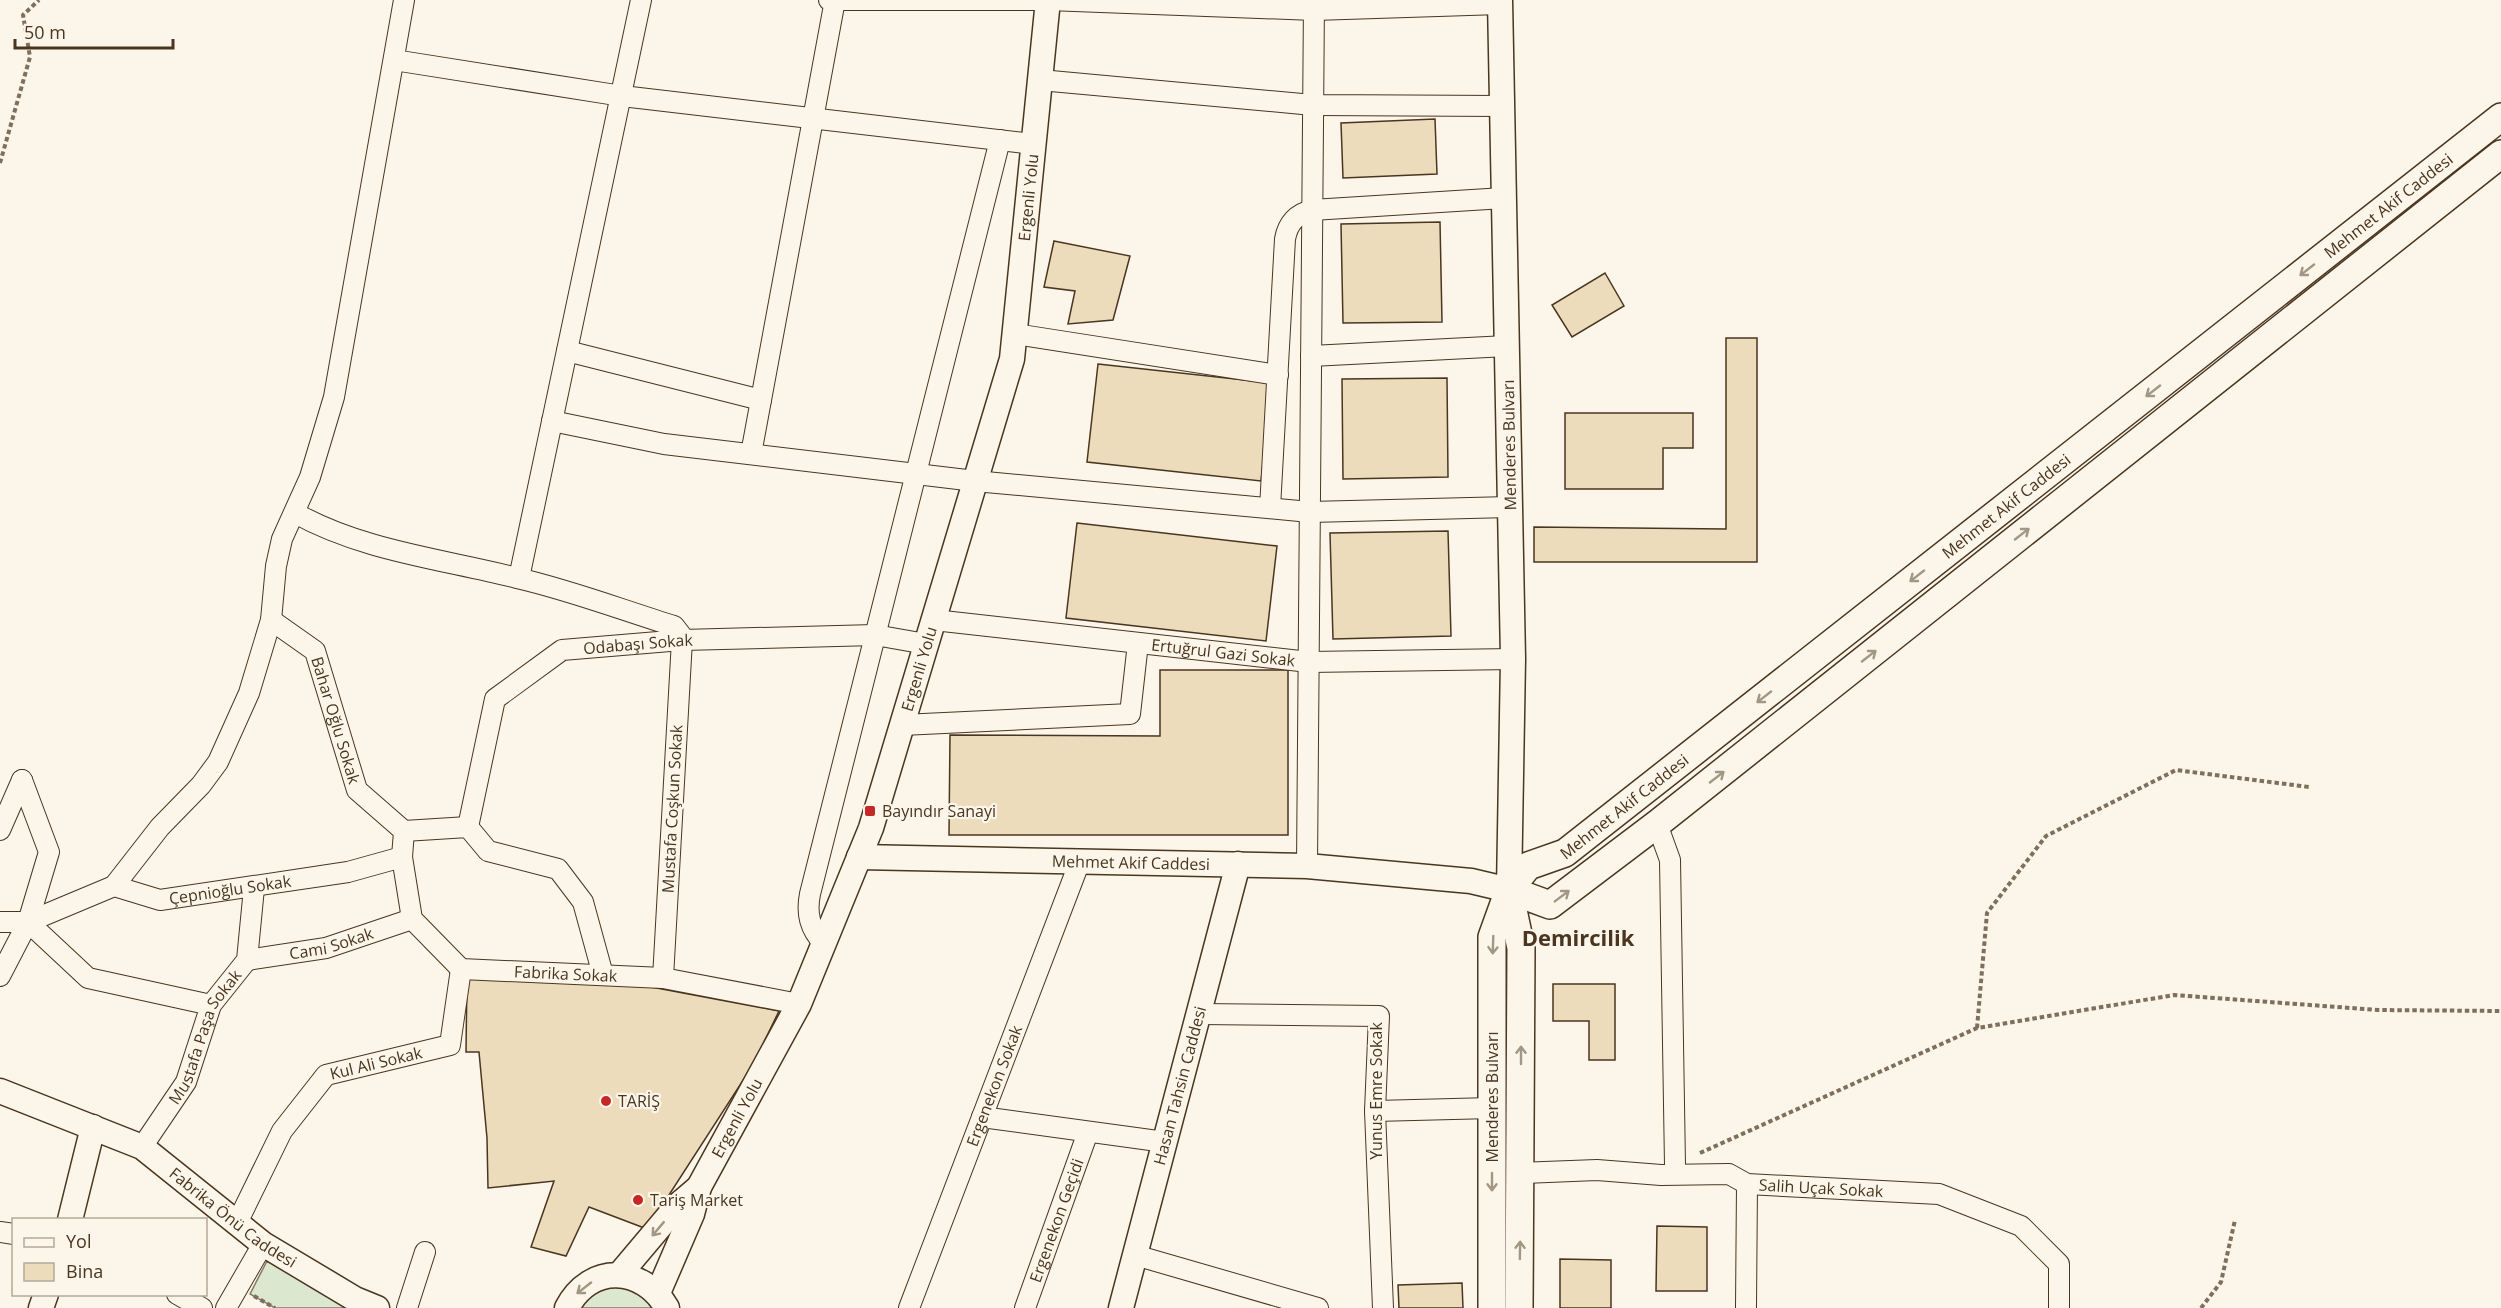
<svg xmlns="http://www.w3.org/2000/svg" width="2501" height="1308" font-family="'Open Sans',sans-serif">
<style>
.green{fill:#dce7d0;stroke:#887966;stroke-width:1.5}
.building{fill:#ecdcbc;stroke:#4a3520;stroke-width:1.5}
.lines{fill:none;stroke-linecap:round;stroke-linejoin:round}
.minor-casing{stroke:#4a3520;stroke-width:22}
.tertiary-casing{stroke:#4a3520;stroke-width:27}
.secondary-casing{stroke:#4a3520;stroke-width:30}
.path{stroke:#7f6f5c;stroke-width:4;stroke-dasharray:4.5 3;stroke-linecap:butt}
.minor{stroke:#fbf6e9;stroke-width:20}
.tertiary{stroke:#fbf6e9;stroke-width:24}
.secondary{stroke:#fbf6e9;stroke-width:27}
.oneway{stroke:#a29684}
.poi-dot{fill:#c62828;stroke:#fbf6e9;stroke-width:2}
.labels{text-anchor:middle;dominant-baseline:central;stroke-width:4.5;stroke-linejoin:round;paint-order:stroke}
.street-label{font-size:16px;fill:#4a3520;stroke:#fbf6e9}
.poi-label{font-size:16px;fill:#4a3520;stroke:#fbf6e9;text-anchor:start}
.district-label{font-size:22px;font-weight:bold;fill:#4a3520;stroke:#fbf6e9}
</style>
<rect width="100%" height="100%" fill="#fbf6e9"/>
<path class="green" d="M267 1261 356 1308H275L250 1294Z
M622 1286 641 1294 653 1308H580C589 1291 604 1288 622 1286Z"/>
<path class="building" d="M1435 119 1437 174 1343 178 1341 123Z
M1440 222 1442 322 1343 323 1341 224Z
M1054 241 1130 256 1113 320 1068 324 1075 291 1044 287Z
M1605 273 1624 306 1572 337 1552 305Z
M1726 338H1757V562H1534V527L1726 529Z
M1098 364 1272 383 1261 481 1087 462Z
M1447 378 1448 477 1343 479 1342 379Z
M1565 413H1693V448H1663V489H1565Z
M1077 523 1277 546 1266 641 1066 618Z
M1448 531 1451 636 1333 639 1330 533Z
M1160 670H1288V835H949L950 735 1160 736Z
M467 975 630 983 779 1011 753 1065 647 1229 589 1207 566 1256 531 1247 554 1181 488 1188 487 1138 479 1052H466Z
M1553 984H1615V1060H1589V1021H1553Z
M1657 1226 1707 1227V1291H1656Z
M1560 1259 1611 1260V1308H1560Z
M1462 1283 1463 1308H1399L1398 1285Z"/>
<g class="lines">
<defs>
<g id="minor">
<path d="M829 0H1048L1314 10 1500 4"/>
<path d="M394 60 622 96 1033 144"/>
<path d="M1040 80 1313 105 1502 106"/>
<path d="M1015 334 1278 375"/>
<path d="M567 351 761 400"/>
<path d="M1311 356 1507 346"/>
<path d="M552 421 664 444 975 481 1310 512 1510 507"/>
<path d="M751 454 835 0"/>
<path d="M1270 508 1285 239C1288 223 1296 214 1312 210L1504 198"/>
<path d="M295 513C363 551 442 559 517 578 570 590 622 610 674 626L681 635 682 640 663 978"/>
<path d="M519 578 641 0"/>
<path id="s1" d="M271 620 315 651 357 790 404 831 402 857 412 919 461 969 663 978 799 1004"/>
<path id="s2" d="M934 620 1309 662 1513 659"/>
<path d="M902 725 1130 714 1138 643"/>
<path d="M1657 824 1670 860 1675 1165"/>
<path id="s3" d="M468 827 495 699 562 650 682 640 875 635 926 644"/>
<path d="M0 830 22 780"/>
<path d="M404 831 468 827 488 851 558 869 583 902 603 975"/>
<path d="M1307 866 1314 0"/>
<path d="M114 886 160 827 201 785 218 762 249 693 271 620 276 566 282 539 310 477 334 397 404 0"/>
<path d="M0 922H28L88 978 211 1005"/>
<path id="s4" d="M28 922 114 886 160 900 348 872 402 857"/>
<path d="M824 944C810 929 806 914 810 894L1000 140"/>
<path id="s5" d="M247 960 326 948 412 919"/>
<path d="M0 976 28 922 49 852 22 780"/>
<path d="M1198 1014 1379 1016 1375 1111 1383 1308"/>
<path d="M1375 1111 1492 1108"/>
<path d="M982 1117 1165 1142"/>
<path id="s6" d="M142 1147 186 1082 211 1005 247 960 254 888"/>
<path id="s7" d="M1521 1173 1597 1170 1661 1175 1729 1174 1747 1184 1939 1194 2021 1226 2059 1264V1308"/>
<path id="s8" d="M237 1223 282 1131 326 1075 450 1045 461 969"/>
<path d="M0 1232 14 1234"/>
<path d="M1135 1255 1318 1308"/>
<path d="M177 1294 202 1308"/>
<path d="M226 1308 263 1244"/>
<path d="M407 1308 425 1252"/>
<path id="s9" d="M909 1308 1080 861"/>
<path id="s10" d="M1025 1308 1088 1132"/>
<path d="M1746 1308 1747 1184"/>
</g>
<g id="tertiary">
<path id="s11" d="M859 857 1307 866 1471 881 1509 890 1513 659 1500 0"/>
<path id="s12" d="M0 1091 142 1147 263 1244 355 1299 377 1308"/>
<path d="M70 1220 93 1127"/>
<path id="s13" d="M619 1275 678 1205 699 1187 799 1004 871 828 1012 359 1048 0"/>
<path d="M658 1293 692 1214 699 1187"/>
<path d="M41 1308 46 1294"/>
<path d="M567 1308C590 1263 643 1266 667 1308"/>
<path id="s14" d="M1121 1308 1238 864"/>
</g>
<g id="secondary">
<path d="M1509 890 1550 905 1657 824 2501 154"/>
<path d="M1509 891 1521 948 1519 1308"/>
<path id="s15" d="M1492 1308V937L1509 890 1528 866 1565 853 2501 117"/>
</g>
</defs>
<use href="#minor" class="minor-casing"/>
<use href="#tertiary" class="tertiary-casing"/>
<use href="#secondary" class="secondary-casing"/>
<path class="path" d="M0 163 30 57 23 15 39 0
M1977 1028 1987 913 2046 836 2176 770 2309 787
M1700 1153 1977 1028 2174 995 2378 1010 2501 1011
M254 1296 275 1308
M2201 1308 2221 1282 2235 1220"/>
<use href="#minor" class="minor"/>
<use href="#tertiary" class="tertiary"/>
<use href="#secondary" class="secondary"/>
</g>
<defs><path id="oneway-shaft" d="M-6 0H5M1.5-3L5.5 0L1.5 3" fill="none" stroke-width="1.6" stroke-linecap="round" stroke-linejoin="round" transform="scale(1.5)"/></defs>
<g class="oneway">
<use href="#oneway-shaft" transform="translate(2307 270) rotate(142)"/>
<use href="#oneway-shaft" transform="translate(2153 391) rotate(142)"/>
<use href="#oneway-shaft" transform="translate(2022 534) rotate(-38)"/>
<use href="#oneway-shaft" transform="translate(1917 576) rotate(142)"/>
<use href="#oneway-shaft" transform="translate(1869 656) rotate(-38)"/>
<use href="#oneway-shaft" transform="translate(1764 697) rotate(142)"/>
<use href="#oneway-shaft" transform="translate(1717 777) rotate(-38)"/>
<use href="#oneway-shaft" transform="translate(1562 896) rotate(-37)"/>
<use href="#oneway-shaft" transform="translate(1493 945) rotate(92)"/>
<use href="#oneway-shaft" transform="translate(1521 1055) rotate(-90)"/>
<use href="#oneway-shaft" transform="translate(1492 1182) rotate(90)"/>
<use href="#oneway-shaft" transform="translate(658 1229) rotate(130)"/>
<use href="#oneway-shaft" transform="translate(1520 1250) rotate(-89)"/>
<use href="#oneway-shaft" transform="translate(584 1288) rotate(142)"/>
</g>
<g class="poi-dot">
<rect x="864" y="805" width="12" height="12" rx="3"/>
<circle cx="606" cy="1101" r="6"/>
<circle cx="638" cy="1200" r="6"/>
</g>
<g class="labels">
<g class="street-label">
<text stroke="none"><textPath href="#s13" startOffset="1170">Ergenli Yolu</textPath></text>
<text stroke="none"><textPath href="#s15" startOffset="1538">Mehmet Akif Caddesi</textPath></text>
<text transform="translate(1509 445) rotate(-91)">Menderes Bulvarı</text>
<text stroke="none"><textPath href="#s15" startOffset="1052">Mehmet Akif Caddesi</textPath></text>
<text stroke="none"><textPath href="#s3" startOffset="290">Odabaşı Sokak</textPath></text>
<text stroke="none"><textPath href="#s2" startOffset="291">Ertuğrul Gazi Sokak</textPath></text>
<text stroke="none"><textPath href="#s13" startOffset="684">Ergenli Yolu</textPath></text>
<text stroke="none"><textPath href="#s1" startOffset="126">Bahar Oğlu Sokak</textPath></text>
<text stroke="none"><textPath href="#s15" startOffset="566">Mehmet Akif Caddesi</textPath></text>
<text transform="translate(672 809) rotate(-87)">Mustafa Coşkun Sokak</text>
<text stroke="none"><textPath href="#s11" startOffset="272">Mehmet Akif Caddesi</textPath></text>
<text stroke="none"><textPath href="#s4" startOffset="212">Çepnioğlu Sokak</textPath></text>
<text stroke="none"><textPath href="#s5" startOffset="86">Cami Sokak</textPath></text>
<text stroke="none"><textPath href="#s1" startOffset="525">Fabrika Sokak</textPath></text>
<text stroke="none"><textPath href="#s6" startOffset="128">Mustafa Paşa Sokak</textPath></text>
<text stroke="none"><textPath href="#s8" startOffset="225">Kul Ali Sokak</textPath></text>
<text stroke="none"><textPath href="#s9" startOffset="238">Ergenekon Sokak</textPath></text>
<text stroke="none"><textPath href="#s14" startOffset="230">Hasan Tahsin Caddesi</textPath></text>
<text transform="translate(1376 1091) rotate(-90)">Yunus Emre Sokak</text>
<text transform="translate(1492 1097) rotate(-90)">Menderes Bulvarı</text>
<text stroke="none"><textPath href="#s13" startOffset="198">Ergenli Yolu</textPath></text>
<text stroke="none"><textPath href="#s7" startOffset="303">Salih Uçak Sokak</textPath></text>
<text stroke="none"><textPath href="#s12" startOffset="268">Fabrika Önü Caddesi</textPath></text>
<text stroke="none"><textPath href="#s10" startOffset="93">Ergenekon Geçidi</textPath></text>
</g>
<g class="poi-label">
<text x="882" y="811">Bayındır Sanayi</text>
<text x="618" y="1101">TARİŞ</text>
<text x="650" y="1200">Tariş Market</text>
</g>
<g class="district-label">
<text x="1578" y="937">Demircilik</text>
</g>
</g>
<rect x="12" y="1218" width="195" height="78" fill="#fbf6e9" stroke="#b4a999" stroke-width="1.5"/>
<rect x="24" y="1238" width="30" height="9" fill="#fbf6e9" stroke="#b4a999" stroke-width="1.5"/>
<text x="66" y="1248" font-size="18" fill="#4a3520">Yol</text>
<rect x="24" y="1263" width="30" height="18" fill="#ecdcbc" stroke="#b4a999" stroke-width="1.5"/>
<text x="66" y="1278" font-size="18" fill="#4a3520">Bina</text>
<path d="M15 39v9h158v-9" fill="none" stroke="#4a3520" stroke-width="3"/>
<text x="24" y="39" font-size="18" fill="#4a3520" stroke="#fbf6e9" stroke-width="4.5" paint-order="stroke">50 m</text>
</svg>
